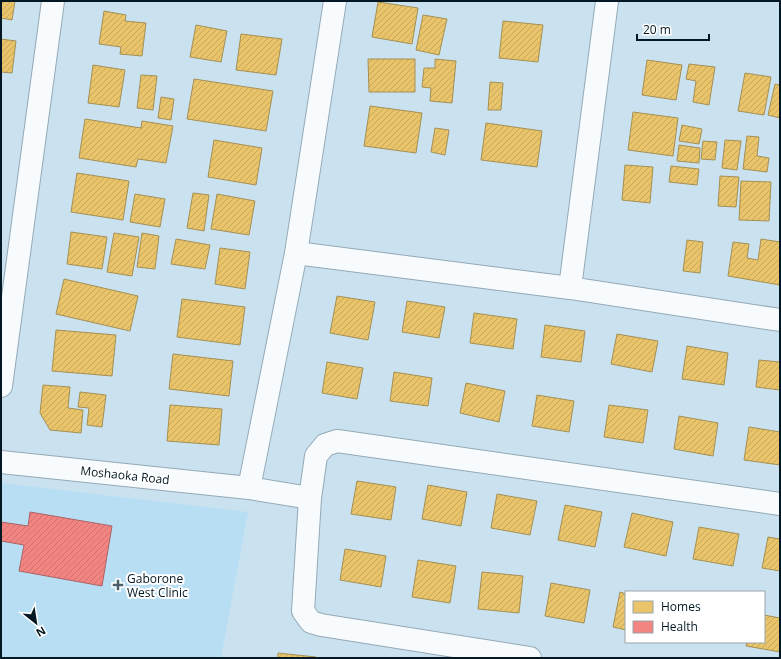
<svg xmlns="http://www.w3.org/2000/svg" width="781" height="659" font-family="'Open Sans',sans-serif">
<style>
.built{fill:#b8def4}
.homes{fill:url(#homes-hatch);stroke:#a49055}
.health{fill:url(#health-hatch);stroke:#aa6466}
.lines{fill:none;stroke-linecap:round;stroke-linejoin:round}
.minor-casing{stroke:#94a9b5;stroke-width:24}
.minor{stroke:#f7fbfd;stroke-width:22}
.poi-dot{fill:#495f6b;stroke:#fff;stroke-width:1.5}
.labels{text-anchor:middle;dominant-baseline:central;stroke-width:4;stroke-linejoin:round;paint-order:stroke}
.street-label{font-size:12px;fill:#031823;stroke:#fff}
.poi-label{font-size:12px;fill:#031823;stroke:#fff;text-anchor:start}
</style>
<defs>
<pattern id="homes-hatch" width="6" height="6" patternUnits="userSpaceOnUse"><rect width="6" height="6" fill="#e9c46a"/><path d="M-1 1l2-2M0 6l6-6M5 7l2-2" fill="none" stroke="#c6a85c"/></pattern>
<pattern id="health-hatch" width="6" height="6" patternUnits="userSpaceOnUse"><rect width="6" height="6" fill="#f28482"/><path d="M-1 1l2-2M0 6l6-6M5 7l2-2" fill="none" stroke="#ce7170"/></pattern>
</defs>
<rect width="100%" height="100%" fill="#cae2f0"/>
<path class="built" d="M1 483 248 512 221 658H1Z"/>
<path class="homes" d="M1 1H15L12 20 1 18Z
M378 2 418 8 412 44 372 37Z
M104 11 126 15 125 21 146 23 142 56 120 54 121 47 99 44Z
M423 15 447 19 439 55 416 50Z
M503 21 543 25 538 62 499 58Z
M196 25 227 31 221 62 190 57Z
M241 34 282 39 276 75 236 70Z
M1 39 16 41 12 73 1 72Z
M368 59H415V92H369Z
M435 59 456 61 452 103 430 101 431 88 422 87 424 68H435Z
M647 60 682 65 676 100 642 95Z
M689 64 715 67 709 105 693 102 696 81 686 79Z
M93 65 125 70 119 107 88 103Z
M745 73 771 77 764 115 738 111Z
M141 75 157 76 153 110 137 108Z
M194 79 273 91 266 131 187 119Z
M490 82 503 83 501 110H488Z
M775 84 780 85V118L768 115Z
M161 97 174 99 171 120 158 118Z
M370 106 422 113 416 153 364 146Z
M633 112 678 118 673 156 628 150Z
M85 119 141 128 142 121 173 126 166 163 138 159 136 167 79 158Z
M486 123 542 131 537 167 481 160Z
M682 125 702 129 699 144 679 141Z
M435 128 449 130 445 155 431 152Z
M747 136 759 137 757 156 769 158 767 172 743 169Z
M214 140 262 148 256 185 208 177Z
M725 140 741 141 737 170 722 168Z
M703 141 717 142 715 160 701 159Z
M679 145 700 148 699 163 677 161Z
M625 165 653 167 650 203 622 200Z
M671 166 699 169 697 185 669 182Z
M77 173 129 181 123 220 71 212Z
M720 176 739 177 736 207 718 206Z
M741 181 771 182 769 221 739 220Z
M193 193 209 195 204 231 187 228Z
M135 194 165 199 160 227 130 222Z
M217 194 255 201 249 235 211 229Z
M71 232 107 237 102 269 67 264Z
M114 233 139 237 132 276 107 272Z
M142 233 159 236 155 269 137 267Z
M176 239 210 245 205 269 171 264Z
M761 239 780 242V285L728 276 733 242 749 244 747 258 758 260Z
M687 240 703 242 700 273 683 271Z
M220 248 250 252 245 289 215 284Z
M64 279 138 296 130 331 56 314Z
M337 296 375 302 368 340 330 333Z
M182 299 245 307 240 345 177 337Z
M407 301 445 307 439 338 402 332Z
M474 313 517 319 513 349 470 343Z
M545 325 585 331 581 362 541 357Z
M56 330 116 335 112 376 52 371Z
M617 334 658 341 652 372 611 364Z
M687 346 728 353 724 385 682 379Z
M173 354 233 361 229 396 169 389Z
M759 360 780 362V390L756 387Z
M327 362 363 368 357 399 322 393Z
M394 372 432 378 428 406 390 401Z
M466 383 505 391 499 422 460 413Z
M43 385 70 387 68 408 83 410 81 433 50 430 40 413Z
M80 392 106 395 102 427 87 425 89 408 78 407Z
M537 395 574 401 569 432 532 426Z
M170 405 222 409 219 445 167 441Z
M609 405 648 410 643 443 604 437Z
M679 416 718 423 713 456 674 449Z
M749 427 780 432V465L744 460Z
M357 481 396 487 391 520 351 514Z
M428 485 467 492 461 526 422 519Z
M497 494 537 501 530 535 491 528Z
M565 505 602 512 595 547 558 540Z
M632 513 673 522 666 556 624 547Z
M699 527 739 534 733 566 693 559Z
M768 537 780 539V571L762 568Z
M345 549 386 556 381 587 340 580Z
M418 560 456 566 450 603 412 597Z
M482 572 523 576 519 613 478 609Z
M551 583 590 590 584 623 545 616Z
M620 592 626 594V630L613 627Z
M764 615 780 618V652L746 646 747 642H764Z
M278 653 316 657V658H278Z"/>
<path class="health" d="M30 512 112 526 102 586 19 571 24 545 1 541V522L28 526Z"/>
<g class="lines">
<defs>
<path id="minor" d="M296 253 570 288 780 320
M570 288 607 1
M1 386 53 1
M1 462 249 488 310 498
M249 488 296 253 335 1
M530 658 321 625 311 622 303 611 310 498 316 456 325 445 337 441 780 504"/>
</defs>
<use href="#minor" class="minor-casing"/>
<use href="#minor" class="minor"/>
</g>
<path class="poi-dot" d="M116 579h4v4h4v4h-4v4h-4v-4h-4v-4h4z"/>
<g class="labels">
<g class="street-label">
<text transform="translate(125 475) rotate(6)">Moshaoka Road</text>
</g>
<g class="poi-label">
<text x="127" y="578">Gaborone<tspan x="127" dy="14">West Clinic</tspan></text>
</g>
</g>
<rect width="781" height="659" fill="none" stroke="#031823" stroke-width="4"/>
<rect x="625" y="591" width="140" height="52" fill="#ffffff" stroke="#9aa3a7"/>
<rect x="633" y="601" width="20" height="12" fill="#e9c46a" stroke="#9aa3a7"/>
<text x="661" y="611" font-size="12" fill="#031823">Homes</text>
<rect x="633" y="621" width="20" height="12" fill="#f28482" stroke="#9aa3a7"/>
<text x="661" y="631" font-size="12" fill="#031823">Health</text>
<g transform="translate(36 623) rotate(150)" stroke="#ffffff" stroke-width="3" paint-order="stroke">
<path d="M0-3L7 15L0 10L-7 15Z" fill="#031823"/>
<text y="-6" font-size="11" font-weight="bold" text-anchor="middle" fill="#031823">N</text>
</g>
<path d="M637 34v6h72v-6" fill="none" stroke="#031823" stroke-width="2"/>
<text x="643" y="34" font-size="12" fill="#031823" stroke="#ffffff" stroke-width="3" paint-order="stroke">20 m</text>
</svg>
